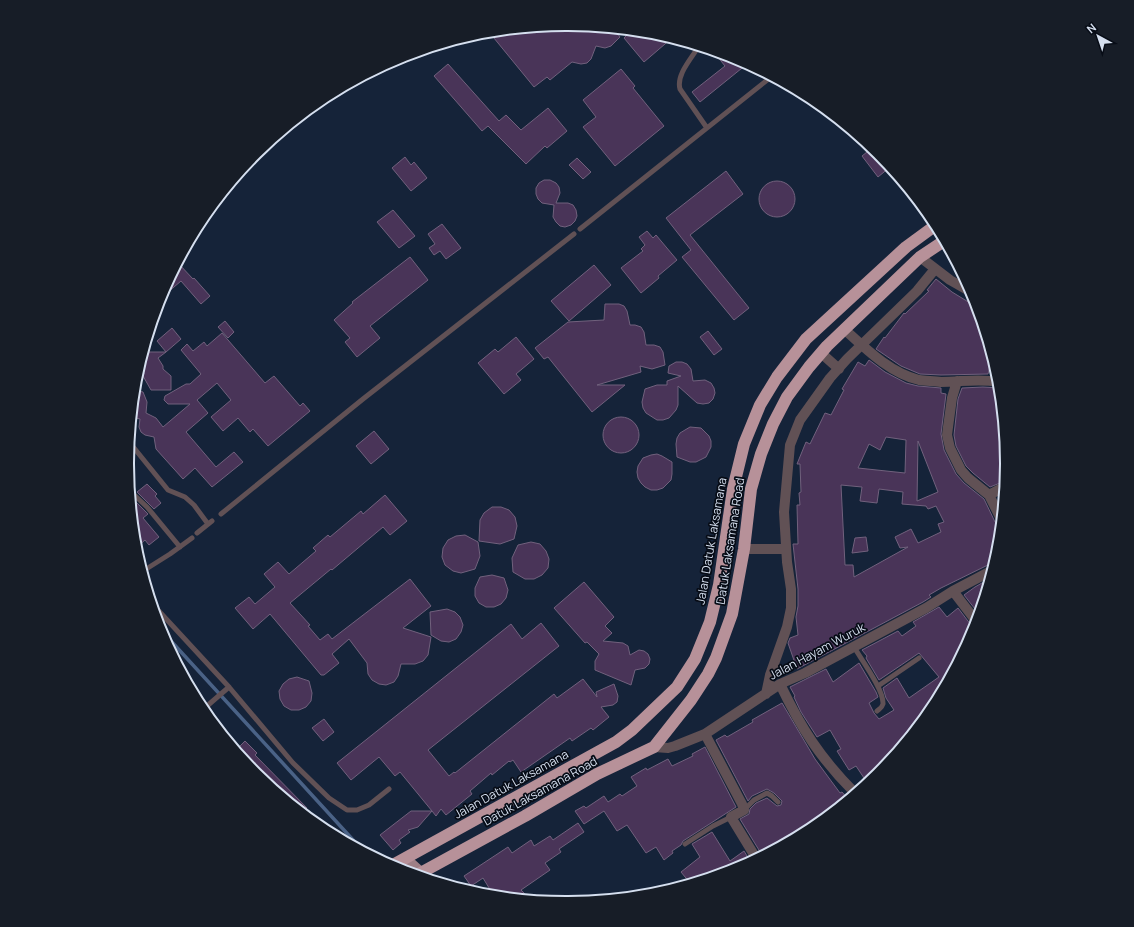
<svg xmlns="http://www.w3.org/2000/svg" width="1134" height="927" font-family="Manrope,sans-serif">
<style>
.lines{fill:none;stroke-linecap:round;stroke-linejoin:round}
.stream{stroke:#4a6286;stroke-width:3.5}
.building{fill:#493458;stroke:#71617d;fill-rule:evenodd}
.lane{stroke:#615155;stroke-width:5}
.street{stroke:#615155;stroke-width:10}
.primary{stroke:#9e7f86;stroke-width:12}
.highway{stroke:#b79199;stroke-width:12}
.labels{text-anchor:middle;dominant-baseline:central;stroke-width:3.5;stroke-linejoin:round;paint-order:stroke}
.street-label{font-size:12px;fill:#d5dfef;stroke:#070c16}
.rim{fill:none;stroke:#d5dfef;stroke-width:2}
</style>
<rect width="100%" height="100%" fill="#152339"/>
<g class="lines">
<path class="stream" d="M160 629 354 841V845"/>
</g>
<path class="building" d="M567 24 614 29 620 37 611 46 605 48 596 46 591 59 587 63 581 64 572 62 550 80 547 77 534 87 489 32Z
M632 30 653 32 672 38 644 62 624 38Z
M713 51 735 58 747 64 700 102 692 92 725 66Z
M448 64 499 121 506 115 521 130 548 108 567 131 547 148 545 146 526 164 488 126 482 131 434 76Z
M621 69 635 86 633 88 664 126 615 166 583 127 596 117 583 100Z
M872 148 878 153 890 167 878 177 862 156Z
M405 157 411 165 414 162 427 178 411 191 392 168Z
M577 158 591 172 583 179 569 165Z
M726 171 743 194 690 235 749 308 734 320 682 257 691 250 666 218Z
M544 180H550L556 183 559 187 560 193 556 203H568L573 205 576 210 577 216 575 221 571 225 565 227 560 226 556 222 553 217 554 205 542 203 538 199 536 194V188L539 183Z
M759 199a18 18 0 1 1 36 0a18 18 0 1 1-36 0Z
M393 210 415 236 399 248 377 222Z
M442 224 461 248 446 259 440 251 434 255 429 248 435 244 428 234Z
M647 231 653 238 656 235 677 260 658 276 659 278 641 293 621 268 643 251 641 249 645 245 639 237Z
M410 257 428 280 370 326 380 338 357 357 345 342 350 338 334 320 353 303 352 302Z
M178 263 193 279 194 278 210 296 201 304 181 281 160 299Z
M594 265 611 285 569 321 551 301Z
M936 279 952 292 970 303 974 298 992 358 988 374 941 375 920 374 901 366 876 349 884 337 885 338 904 313 905 314 929 291 927 290Z
M605 304H619L624 306 627 311 630 325H635L641 327 644 332 646 345H654L660 347 663 352 665 365 652 369 640 366 641 372 597 385H625L592 412 548 357 544 359 535 348 568 322 604 320Z
M225 321 234 332 228 338 218 327Z
M172 328 181 339 166 352 157 341Z
M708 331 722 349 714 355 700 337Z
M222 333 265 383 274 376 300 406 303 403 310 411 268 446 253 429 250 432 238 418 223 431 211 417 231 400 217 383 197 400 208 413 186 432 216 467 234 452 243 462 212 487 195 468 183 479 156 449 154 437 145 435 141 432 139 427 140 419 132 417 135 390 143 392 147 402 146 413 156 418 163 427 190 404H168L164 400 165 396 186 384H190L201 374 181 350 187 344 193 351 204 342 207 346Z
M516 337 534 359 516 374 521 380 504 394 478 363 495 349 498 352Z
M148 352H166L158 358 163 366V369L171 376V390H151L143 376 144 373 138 370 141 361 146 353Z
M869 360 885 372 906 383 918 386 941 388V393L946 394 941 434 944 450 956 474 964 483 984 499 995 522 1000 525 998 549 994 562 941 588 929 595 931 597 923 602 797 669 788 643 790 638 798 635 796 617 798 606V589L793 544H798L797 505H800L799 493 801 492 800 464H797L806 442 810 444 825 413 831 415 844 390 842 389 858 362 865 366ZM886 437 906 440 905 473 858 468 869 444 880 450ZM918 441 938 492 917 501ZM841 485 862 487 860 501 877 503 879 489 903 492 902 504 926 506 928 509 936 506 944 522 938 524 941 532 918 543 911 529 895 537 900 548 908 547 854 577 853 565H845Z
M676 362H682L687 364 691 369 693 381 705 380 711 383 714 388 715 393 713 399 709 403 703 404 697 403 678 386V405L676 410 669 418 663 420H657L646 413 643 408 642 402 645 389 657 385H667V381L681 376 668 373 669 366Z
M983 387 999 388 1006 464 1005 481 990 487 973 473 966 466 956 446 954 435 958 399 962 388Z
M603 435a18 18 0 1 1 36 0a18 18 0 1 1-36 0Z
M690 427 701 428 709 436 711 441V447L706 457 696 462H690L677 457 676 444 677 438 680 433Z
M374 431 389 449 371 464 356 446Z
M657 454 662 456 672 462V474L671 480 663 488 657 490H651L645 487 641 483 638 478 637 472 638 466 643 458 651 455Z
M147 484 157 494 155 496 161 503 154 509 137 492Z
M385 495 407 521 390 535 383 527 332 570 331 569 290 603 310 625 308 626 320 640 328 634 332 639 410 579 431 606 403 628 431 637 428 655 423 661 415 664H401L398 676 394 682 386 685 379 684 372 680 368 674 367 663 349 639 332 654 339 663 324 675H321L270 614 253 629 235 608 249 597 255 604 275 587 264 574 278 562 289 574 316 551 313 548 328 535 330 537 361 511 363 514Z
M131 497 148 514 143 518 159 537 149 545 145 540 136 548Z
M492 507H501L509 510 515 517 517 526 514 539 500 544 479 541 480 520 484 513Z
M465 535 478 542 480 556 475 569 461 573 453 571 445 565 442 557 443 548 448 540 456 536Z
M866 537 868 551 852 553 855 538Z
M531 542 540 544 546 551 549 559 548 568 542 575 534 579H525L513 572 512 558 518 545Z
M492 575 504 578 508 590 506 598 501 604 494 607H486L479 603 475 596V588L480 577Z
M989 579 980 608 979 614 964 595 975 587Z
M584 582 614 617 605 626 612 633 603 641 623 643 628 646 630 655 639 650 644 651 648 654 650 659 649 664 645 668 635 670 631 685 595 670V661L599 654 587 642 585 643 554 608Z
M939 607 947 617 958 608 971 625 974 627 973 632 932 708 879 772 866 781 856 766 849 770 837 751 841 749 830 730 817 737 801 712 794 697 795 696 790 687 826 669 833 682 859 663 876 692 878 697 869 703 874 713 879 719 894 710 886 698 883 688 897 678 909 698 939 677 919 653 879 680 866 658 867 656 862 650 898 631 902 636 916 626 913 622Z
M447 609 455 612 460 617 463 625 461 632 456 639 449 642 441 641 431 635 430 612Z
M541 623 559 646 428 750 449 776 454 772 455 773 554 694 557 698 583 679 597 697 596 692 614 684 618 696 617 702 613 705 601 707 609 717 593 730 591 728 572 741 570 738 521 772 513 760 510 762 509 761 492 775 491 773 470 791 472 794 446 815 441 809 436 816 432 811 418 827 408 830 410 832 399 840 401 843 393 850 380 835 411 811H432L400 772 395 776 379 757 351 780 337 763 511 624 522 639Z
M297 677 309 681 312 693 311 701 306 707 299 710H291L284 706 280 699 279 691 283 684 289 679Z
M782 703 815 759 840 793 842 792 848 799 811 829 762 855 740 819 749 814 750 809 756 803 767 798 777 806 781 805 782 801 774 793 767 789 752 796 748 801 716 740 725 735 727 737 753 722 752 720Z
M324 719 334 732 323 741 312 728Z
M245 741 257 753 255 755 307 808 302 812 256 774 236 750Z
M705 747 736 807 683 841 681 845 672 851 673 853 664 860 656 847 646 853 627 825 617 831 604 811 584 824 575 811 584 806 586 808 604 796 608 802 620 794 622 796 637 786 631 777 646 768 647 770 668 759 672 766 693 756 692 754Z
M578 823 584 832 559 849 561 852 545 863 550 870 521 890 530 899 494 896 483 878 471 886 464 876 508 847 512 853 531 840 534 846 550 836 553 840Z
M712 832 730 861 744 851 750 861 735 870 690 883 681 872 700 857 692 844Z"/>
<g class="lines">
<path class="lane" d="M699 46C691 59 676 75 680 89L707 128
M580 229 771 77
M130 443 168 490 185 497 194 505 208 524
M130 491 147 507 180 547
M221 514 363 399 574 234
M197 533 212 521
M143 571 170 554 192 538
M157 609 229 687 293 763 329 798 347 810H357L369 805 389 789
M854 647C861 659 884 690 883 704 882 708 879 709 877 711
M878 686 919 658
M207 706 229 687
M744 810 754 800 767 793 772 796 778 802
M685 844 713 826 731 817"/>
<path class="street" d="M920 257 950 280 971 292
M844 329C866 349 890 373 919 380 926 381 934 381 941 382 960 382 979 378 998 382
M821 353 839 369
M957 381 952 398 948 427 947 435 950 448 961 470 968 478 989 495 1001 519
M989 495 1004 487
M744 549H786
M953 591 976 621
M780 684C801 728 820 758 855 793
M766 694 770 675 787 627 791 608V589L787 562 784 512 790 445 800 420 830 378 847 359 917 291 935 269
M705 734 742 804 744 810 731 817 756 858
M654 747 668 748 675 746 705 734 780 684 805 673 926 608 953 591 991 571"/>
<path class="primary" d="M405 859 426 878"/>
<path class="highway" d="M391 866 616 742 632 730 677 687 695 659 710 622 719 585 733 489 744 444 760 405 777 377 806 339 906 247 936 225
M417 875 525 816 597 774 654 747 691 700 708 674 716 658 732 614 744 549 751 489 761 454 773 424 787 397 809 367 827 346 920 257 944 241"/>
</g>
<g class="labels">
<g class="street-label">
<text transform="translate(711 541) rotate(-80)">Jalan Datuk Laksamana</text>
<text transform="translate(730 541) rotate(-81)">Datuk Laksamana Road</text>
<text transform="translate(817 651) rotate(-28)">Jalan Hayam Wuruk</text>
<text transform="translate(511 784) rotate(-29)">Jalan Datuk Laksamana</text>
<text transform="translate(540 791) rotate(-29)">Datuk Laksamana Road</text>
</g>
</g>
<path d="M0 0H1134V927H0ZM566 31H568A432 432 0 0 1 1000 463V464A432 432 0 0 1 568 896H566A432 432 0 0 1 134 464V463A432 432 0 0 1 566 31Z" fill="#171d27" fill-rule="evenodd"/>
<path class="rim" d="M566 31H568A432 432 0 0 1 1000 463V464A432 432 0 0 1 568 896H566A432 432 0 0 1 134 464V463A432 432 0 0 1 566 31Z"/>
<g transform="translate(1098 36) rotate(320)" stroke="#070c16" stroke-width="3" paint-order="stroke">
<path d="M0-3L7 15L0 10L-7 15Z" fill="#d5dfef"/>
<text y="-6" font-size="11" font-weight="bold" text-anchor="middle" fill="#d5dfef">N</text>
</g>
</svg>
